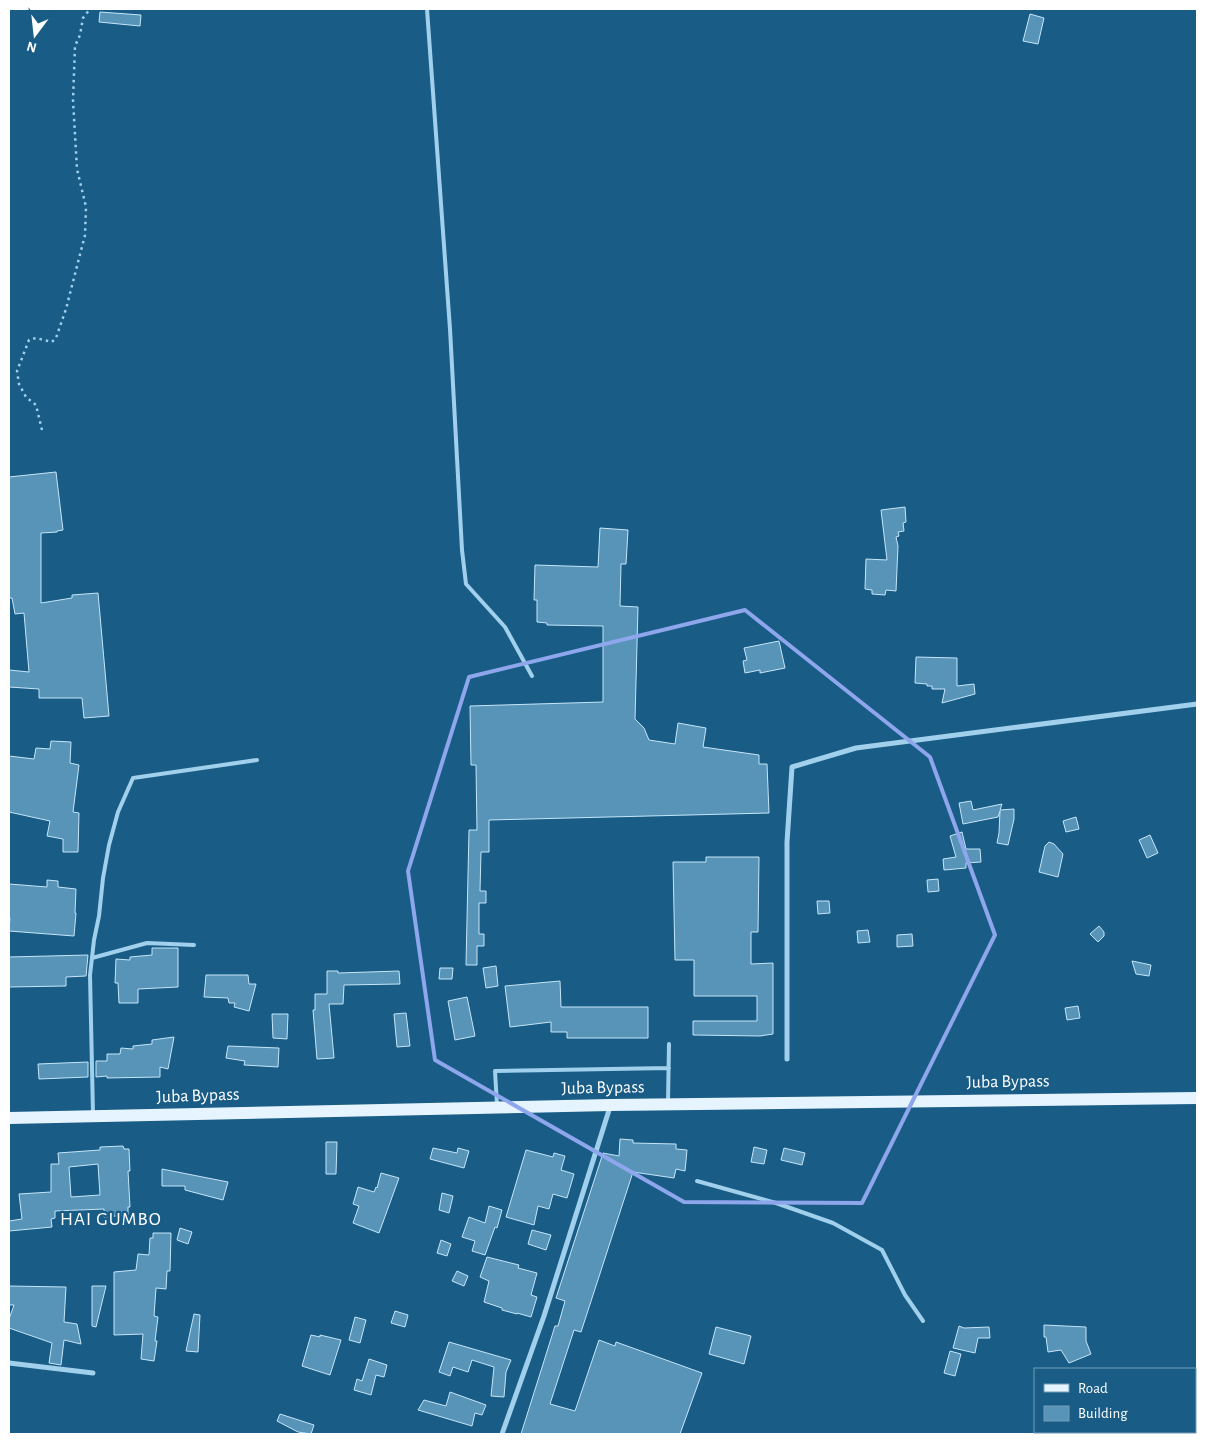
<svg xmlns="http://www.w3.org/2000/svg" width="1206" height="1443" font-family="'Alegreya Sans',sans-serif">
<style>
.building{fill:#5794b8;stroke:#c5e6f9;fill-rule:evenodd}
.lines{fill:none;stroke-linecap:round;stroke-linejoin:round}
.path{stroke:#a0d0ec;stroke-width:2.5;stroke-dasharray:2.5 4;stroke-linecap:butt}
.lane{stroke:#a0d0ec;stroke-width:4}
.street{stroke:#a0d0ec;stroke-width:5}
.primary{stroke:#e5f4ff;stroke-width:12}
.marked{fill:none;stroke:#8ea6ec;stroke-width:4;stroke-linejoin:round}
.labels{text-anchor:middle;dominant-baseline:central;stroke-width:4.5;stroke-linejoin:round;paint-order:stroke}
.street-label{font-size:18px;fill:#fff;stroke:#195c86}
.neighbourhood-label{font-size:19px;letter-spacing:1px;fill:#fff;stroke:#195c86}
</style>
<rect width="100%" height="100%" fill="#195c86"/>
<path class="building" d="M100 12 141 15 140 26 99 22Z
M1030 14 1044 18 1038 44 1023 41Z
M56 472 63 530 57 531V532L41 533V603L72 598V595L98 593 109 716 84 718 82 698H39V689L9 687V670L29 672 24 613 15 614 12 598H9V477Z
M905 507 906 522 903 523 904 531 898 532 899 536 896 537 898 546 896 591 886 590 885 595 872 594V590L865 589 866 559 887 560 881 510Z
M600 528 628 530 626 564H621L620 606 638 607 635 719 644 728 649 740 675 744 678 723 706 728 703 747 759 755V764H767L769 813 489 820V852H481L480 891H486V903H479V934H484V946H477V965H466L469 830H477L476 765H471L470 706 603 702V626L547 625V623L537 622V600H534L535 565 598 567Z
M779 641 785 668 760 673V670L745 673 743 661 747 660 744 648Z
M916 657 957 658V686L974 684 975 694 942 703 945 689H932V686H927V684L915 683Z
M51 741 71 742 70 763 79 765 73 812 79 813 78 852H63V839L47 836 50 821 9 812V756L34 759 36 748 50 749Z
M971 801 973 810 1002 804 1000 810 1014 809V819L1008 845 997 843 999 833 1000 811 998 817 963 824 959 803Z
M1076 817 1079 829 1066 832 1063 821Z
M962 832 966 849H980L981 862 966 863V868L944 870 943 859 956 857 950 836Z
M1150 835 1158 853 1147 858 1139 840Z
M1049 842 1054 844 1063 854 1058 877 1039 872 1045 846Z
M706 857H759L758 932H751V964L773 963V1034L760 1036 693 1035V1021H757V996H694V960H675L673 862H706Z
M938 879 939 891 928 892 927 880Z
M47 880 58 881V887L76 889 75 913H76L74 936 9 931 10 918H9V884L47 887Z
M817 901H829L830 913 818 914Z
M1099 926 1104 932V936L1098 942 1090 934Z
M868 930 870 942 858 943 857 931Z
M912 934 913 946 897 947V935Z
M152 948H178V987L138 989V1003H119L118 983H115L116 959 130 960V957L152 955Z
M88 955 86 976 66 977V986L9 987V957Z
M1132 961 1151 965 1149 976 1136 974Z
M496 966 498 986 486 988 483 968Z
M440 968H453L452 979H439Z
M327 971H338V973L399 971 400 984 344 985 343 1004H329L334 1058 317 1059 313 1010H315V994H327Z
M206 975H248L249 984H256L249 1011 234 1007 235 1003H229L228 998 204 997Z
M560 981 561 1007H648V1038H567V1032H551V1022L510 1027 505 986Z
M467 997 475 1036 455 1040 448 1001Z
M1078 1006 1080 1018 1067 1020 1065 1008Z
M406 1013 410 1046 397 1047 394 1014Z
M272 1014H288L287 1039 273 1038Z
M174 1037 168 1069 160 1067V1077L107 1078V1076L96 1077V1061H107V1054H120L121 1048 133 1049V1046L152 1044V1040Z
M228 1046 279 1048 278 1067 244 1065 245 1061 226 1058Z
M88 1062V1077L39 1079 38 1064Z
M620 1139 633 1140V1143L676 1144V1149L687 1150 685 1171 676 1169 674 1178 633 1172 581 1332 574 1330 550 1404 575 1411 599 1340 615 1346 616 1342 702 1373 680 1434H521L555 1326H558L565 1301 556 1298 603 1153 619 1156Z
M326 1142H337L336 1174H326Z
M123 1146 124 1149H129L130 1171H128L130 1207H128V1215L104 1217V1209L55 1211V1218L51 1219 52 1227 9 1231V1221L22 1219 19 1194 51 1192V1164H59L58 1153 100 1150V1147ZM98 1164 100 1195 71 1197 69 1167Z
M754 1147 767 1150 764 1164 751 1162Z
M433 1148 457 1153 458 1148 469 1151 464 1168 430 1159Z
M784 1148 805 1153 802 1165 781 1160Z
M526 1150 553 1157 554 1153 565 1156 561 1170 574 1174 567 1198 553 1194 549 1209 538 1206 534 1225 506 1217Z
M162 1169 228 1182 223 1200 185 1190V1186H162Z
M381 1173 399 1178 379 1233 353 1223 359 1206 353 1204 358 1187 374 1192 376 1187 377 1188Z
M442 1193 453 1196 449 1213 439 1210Z
M489 1206 502 1210 497 1228 495 1227 485 1255 472 1251 475 1241 462 1237 469 1217 485 1223Z
M180 1228 192 1232 188 1244 177 1240Z
M532 1230 551 1235 546 1250 528 1244Z
M153 1233H171L170 1271H167L166 1289 156 1288 154 1316 158 1317 155 1341H157L154 1361 141 1359 143 1334 114 1335V1272L136 1270 138 1254 149 1255 150 1238H153Z
M441 1240 451 1244 447 1256 437 1253Z
M487 1257 519 1265 518 1268 537 1273 531 1295 537 1297 531 1317 517 1313V1314L502 1310V1308L484 1302 489 1281 480 1277Z
M457 1271 468 1276 464 1286 452 1281Z
M9 1286 66 1287 64 1322 77 1324 81 1344 64 1340 61 1365 49 1363 52 1343 9 1328V1319L14 1305H9Z
M92 1286H106L96 1327 92 1326Z
M395 1311 408 1315 405 1327 391 1323Z
M194 1314 200 1315 198 1352 186 1351Z
M355 1317 366 1320 360 1343 349 1340Z
M1044 1325 1086 1327V1341L1091 1354 1069 1363 1061 1350 1048 1352 1046 1337H1044Z
M959 1326 964 1328 989 1327 990 1338H978L975 1353 953 1348Z
M716 1327 751 1336 744 1364 709 1354Z
M311 1335 320 1337V1335L341 1340 330 1375 302 1366Z
M449 1342 511 1360 506 1372 504 1397 491 1396 494 1367 472 1360 468 1372 453 1367 450 1376 439 1372Z
M950 1351 961 1354 955 1376 944 1373Z
M369 1359 387 1365 384 1377 376 1375 371 1395 354 1390 357 1379 362 1381Z
M450 1392 486 1405 482 1415 475 1413 472 1426 418 1410 424 1400 446 1406Z
M280 1414 314 1425 311 1434 298 1432 277 1421Z"/>
<g class="lines">
<path class="path" d="M42 430 36 405 26 397 19 384 17 371 29 340 36 338 52 342 56 338 66 309 85 235 86 207 77 169 73 100 75 46 80 35 83 18 90 9"/>
<path class="lane" d="M427 9 450 329 462 550 466 584 505 627 532 676
M92 958 147 943 194 945
M668 1102 669 1044
M497 1105 495 1071 669 1068
M93 1114 90 975 94 940 99 916 103 878 109 845 118 812 133 778 257 760
M697 1181 776 1203 833 1223 882 1250 905 1295 923 1321"/>
<path class="street" d="M787 1059V842L792 767 856 748 1197 704
M9 1363 93 1373
M502 1434 544 1316 610 1107"/>
<path class="primary" d="M9 1118 610 1105 1197 1098"/>
</g>
<path class="marked" d="M745 610 930 757 995 935 862 1203 684 1202 435 1060 408 871 469 677Z"/>
<g class="labels">
<g class="street-label">
<text transform="translate(1008 1082) rotate(-1)">Juba Bypass</text>
<text transform="translate(603 1088) rotate(-1)">Juba Bypass</text>
<text transform="translate(198 1096) rotate(-2)">Juba Bypass</text>
</g>
<g class="neighbourhood-label">
<text x="111" y="1219">HAI GUMBO</text>
</g>
</g>
<rect width="1206" height="1443" fill="none" stroke="#ffffff" stroke-width="20"/>
<rect x="1034" y="1368" width="162" height="65" fill="#195c86" stroke="#759db6"/>
<rect x="1044" y="1384" width="25" height="8" fill="#e5f4ff" stroke="#759db6"/>
<text x="1078" y="1393" font-size="15" fill="#ffffff">Road</text>
<rect x="1044" y="1406" width="25" height="15" fill="#5794b8" stroke="#759db6"/>
<text x="1078" y="1418" font-size="15" fill="#ffffff">Building</text>
<g transform="translate(35 35) rotate(195)" stroke="#195c86" stroke-width="4" paint-order="stroke">
<path d="M0-4L9 19L0 12L-9 19Z" fill="#ffffff"/>
<text y="-8" font-size="14" font-weight="bold" text-anchor="middle" fill="#ffffff">N</text>
</g>
</svg>
